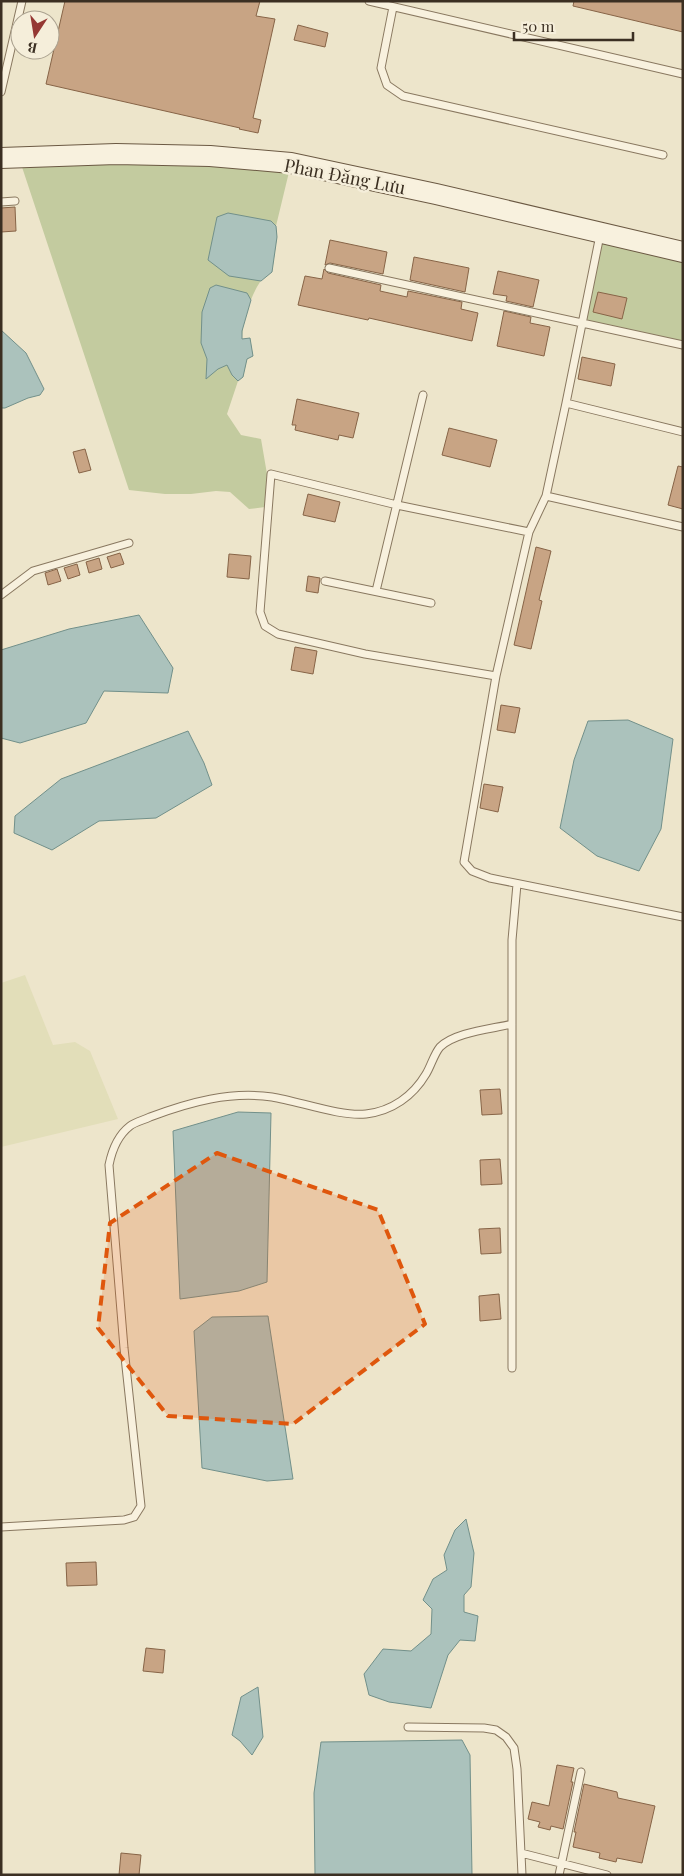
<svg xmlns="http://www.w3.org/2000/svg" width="684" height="1876" font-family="'Playfair Display',serif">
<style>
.farmland{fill:#e2deb9}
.green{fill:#c3cb9f}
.water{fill:#abc2bc;stroke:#72908a}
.building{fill:#c8a484;stroke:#876447}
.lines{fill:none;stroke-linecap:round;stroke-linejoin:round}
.lane-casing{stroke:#897860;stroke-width:9}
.secondary-casing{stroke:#6b5943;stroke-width:22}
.lane{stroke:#f8f1de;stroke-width:7}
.secondary{stroke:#f8f1de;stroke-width:20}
.marked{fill:#df570d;fill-opacity:0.2;stroke:#df570d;stroke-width:4;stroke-dasharray:10 6;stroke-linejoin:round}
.labels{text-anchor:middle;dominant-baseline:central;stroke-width:5;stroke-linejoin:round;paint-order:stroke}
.street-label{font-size:18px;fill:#3b2f22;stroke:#f5eeda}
</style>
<rect width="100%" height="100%" fill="#ede5cb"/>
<path class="farmland" d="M25 975 53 1045 75 1042 90 1051 118 1119 1 1147V983Z"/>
<path class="green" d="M119 163 209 165 289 172 276 226 277 237 272 272C268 275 263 278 260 282 250 297 242 322 242 340L250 338 253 356 247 359 243 377 238 381 227 414 241 435 261 439 267 474 265 507 249 509 230 492 216 491 191 494H165L129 490 22 167Z
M602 243 683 262V341L586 321Z"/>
<path class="water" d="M228 213 271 221 276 226 277 237 272 272 261 281 229 276 208 260 217 217Z
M216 285 247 293 251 300 242 331V339L250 338 253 356 247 359 243 377 238 381 232 375 227 365 218 369 206 379 207 359 201 343 202 312 210 288Z
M1 330 26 353 44 389 40 395 28 398 5 408H1Z
M139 615 173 668 168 693 104 691 86 723 20 743 1 738V650L69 629Z
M628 720 673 739 661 829 639 871 597 856 560 828 574 760 588 721Z
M188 731 204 763 212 785 156 818 99 821 52 850 14 833 15 816 61 779Z
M238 1112 271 1113 267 1282 239 1291 180 1299 173 1131Z
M268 1316 293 1479 267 1481 202 1468 194 1331 212 1317Z
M466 1519 474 1553 471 1587 464 1595V1612L478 1616 475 1641 460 1640 448 1655 431 1708 389 1702 369 1695 364 1674 383 1649 411 1651 431 1634 432 1609 423 1600 433 1579 447 1570 444 1555 455 1530Z
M258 1687 263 1737 252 1755 240 1741 232 1735 241 1697Z
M462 1740 470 1755 472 1875H315L314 1793 321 1742Z"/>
<path class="building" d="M65 1H260L256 16 275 19 253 118 261 120 258 133 239 129 240 128 46 84Z
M574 1H683V32L573 6Z
M298 25 328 33 325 47 294 40Z
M15 207 16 231 1 232V208Z
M330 240 387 252 383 274 330 263 325 265Z
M414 257 469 268 465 292 410 280Z
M324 269 328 273 381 285 380 291 407 297 408 291 462 302 461 309 478 313 472 341 369 318 368 320 298 305 305 276 322 279Z
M498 271 539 280 533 307 506 301 507 296 493 294Z
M598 292 627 298 622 319 593 312Z
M504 311 531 317 530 323 550 327 544 356 497 346Z
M582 357 615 364 611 386 578 379Z
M297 399 359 413 353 438 339 435 338 440 295 430 296 425H292Z
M449 428 497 440 490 467 442 455Z
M85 449 91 470 79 473 73 452Z
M678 466 683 467V509L668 505Z
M308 494 340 502 335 522 303 515Z
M536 547 551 551 539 600 542 601 531 649 514 645Z
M120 553 124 564 111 568 107 557Z
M229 554 251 556 249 579 227 577Z
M99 558 102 569 89 573 86 562Z
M77 564 80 575 68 579 64 568Z
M57 569 61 581 48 585 45 573Z
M308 576 320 578 318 593 306 591Z
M295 647 317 651 313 674 291 670Z
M501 705 520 708 515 733 497 730Z
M484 784 503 787 498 812 480 808Z
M500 1089 502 1114 482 1115 480 1090Z
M500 1159 502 1184 481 1185 480 1160Z
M500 1228 501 1253 481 1254 479 1229Z
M499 1294 501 1319 480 1321 479 1296Z
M96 1562 97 1585 67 1586 66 1563Z
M146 1648 165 1650 163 1673 143 1671Z
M557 1765 574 1768 571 1782H573L563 1829 551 1826 550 1830 538 1827 540 1822 528 1819 532 1802 549 1806Z
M584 1784 617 1792 618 1798 655 1806 642 1863 617 1858 616 1862 599 1858 600 1853 573 1847 576 1832H574Z
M121 1853 141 1855 139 1875H119Z"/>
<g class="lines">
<defs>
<path id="lane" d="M369 1 683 74
M393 7 381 68 387 85 403 96 663 155
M1 92 22 1
M1 202 15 201
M329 268 683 345
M566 403 600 235
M546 496 566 403 683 432
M683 527 546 496 529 532 496 676 464 862 472 871 490 878 683 917
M325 581 431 603
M376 591 423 395
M1 595 33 571 129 543
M496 676 365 654 278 634 265 626 260 612 271 474 397 505 529 532
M512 1368V940L517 884
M1 1527 124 1520 134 1517 141 1506 124 1348 109 1165C112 1150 117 1136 130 1126 135 1122 144 1120 150 1117 190 1102 230 1091 272 1097 298 1101 341 1117 366 1114 392 1111 413 1096 426 1074 431 1066 434 1054 440 1047 455 1032 492 1029 512 1024
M408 1727 484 1728 496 1730 506 1737 514 1748 517 1769 522 1875
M521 1853 607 1875
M559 1875 581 1772"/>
<path id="secondary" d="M1 158 116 154 210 156 291 163 436 194 683 252"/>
</defs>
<use href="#lane" class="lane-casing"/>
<use href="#secondary" class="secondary-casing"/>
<use href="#lane" class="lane"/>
<use href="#secondary" class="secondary"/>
</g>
<path class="marked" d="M217 1153 378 1210 425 1324 293 1424 168 1416 98 1328 110 1223Z"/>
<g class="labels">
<g class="street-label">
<text transform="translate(345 176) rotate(11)">Phan Đăng Lưu</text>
</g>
</g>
<rect width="684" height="1876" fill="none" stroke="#3b2f22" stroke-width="5"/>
<g transform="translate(35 35) rotate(192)"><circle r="24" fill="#f5eeda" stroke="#aba290"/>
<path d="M0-4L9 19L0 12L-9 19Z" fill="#953833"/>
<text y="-8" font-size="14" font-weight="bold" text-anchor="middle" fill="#3b2f22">B</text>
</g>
<path d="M514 32v8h119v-8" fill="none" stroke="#3b2f22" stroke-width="2.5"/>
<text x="522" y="32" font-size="15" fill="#3b2f22" stroke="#f5eeda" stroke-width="4" paint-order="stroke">50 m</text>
</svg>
